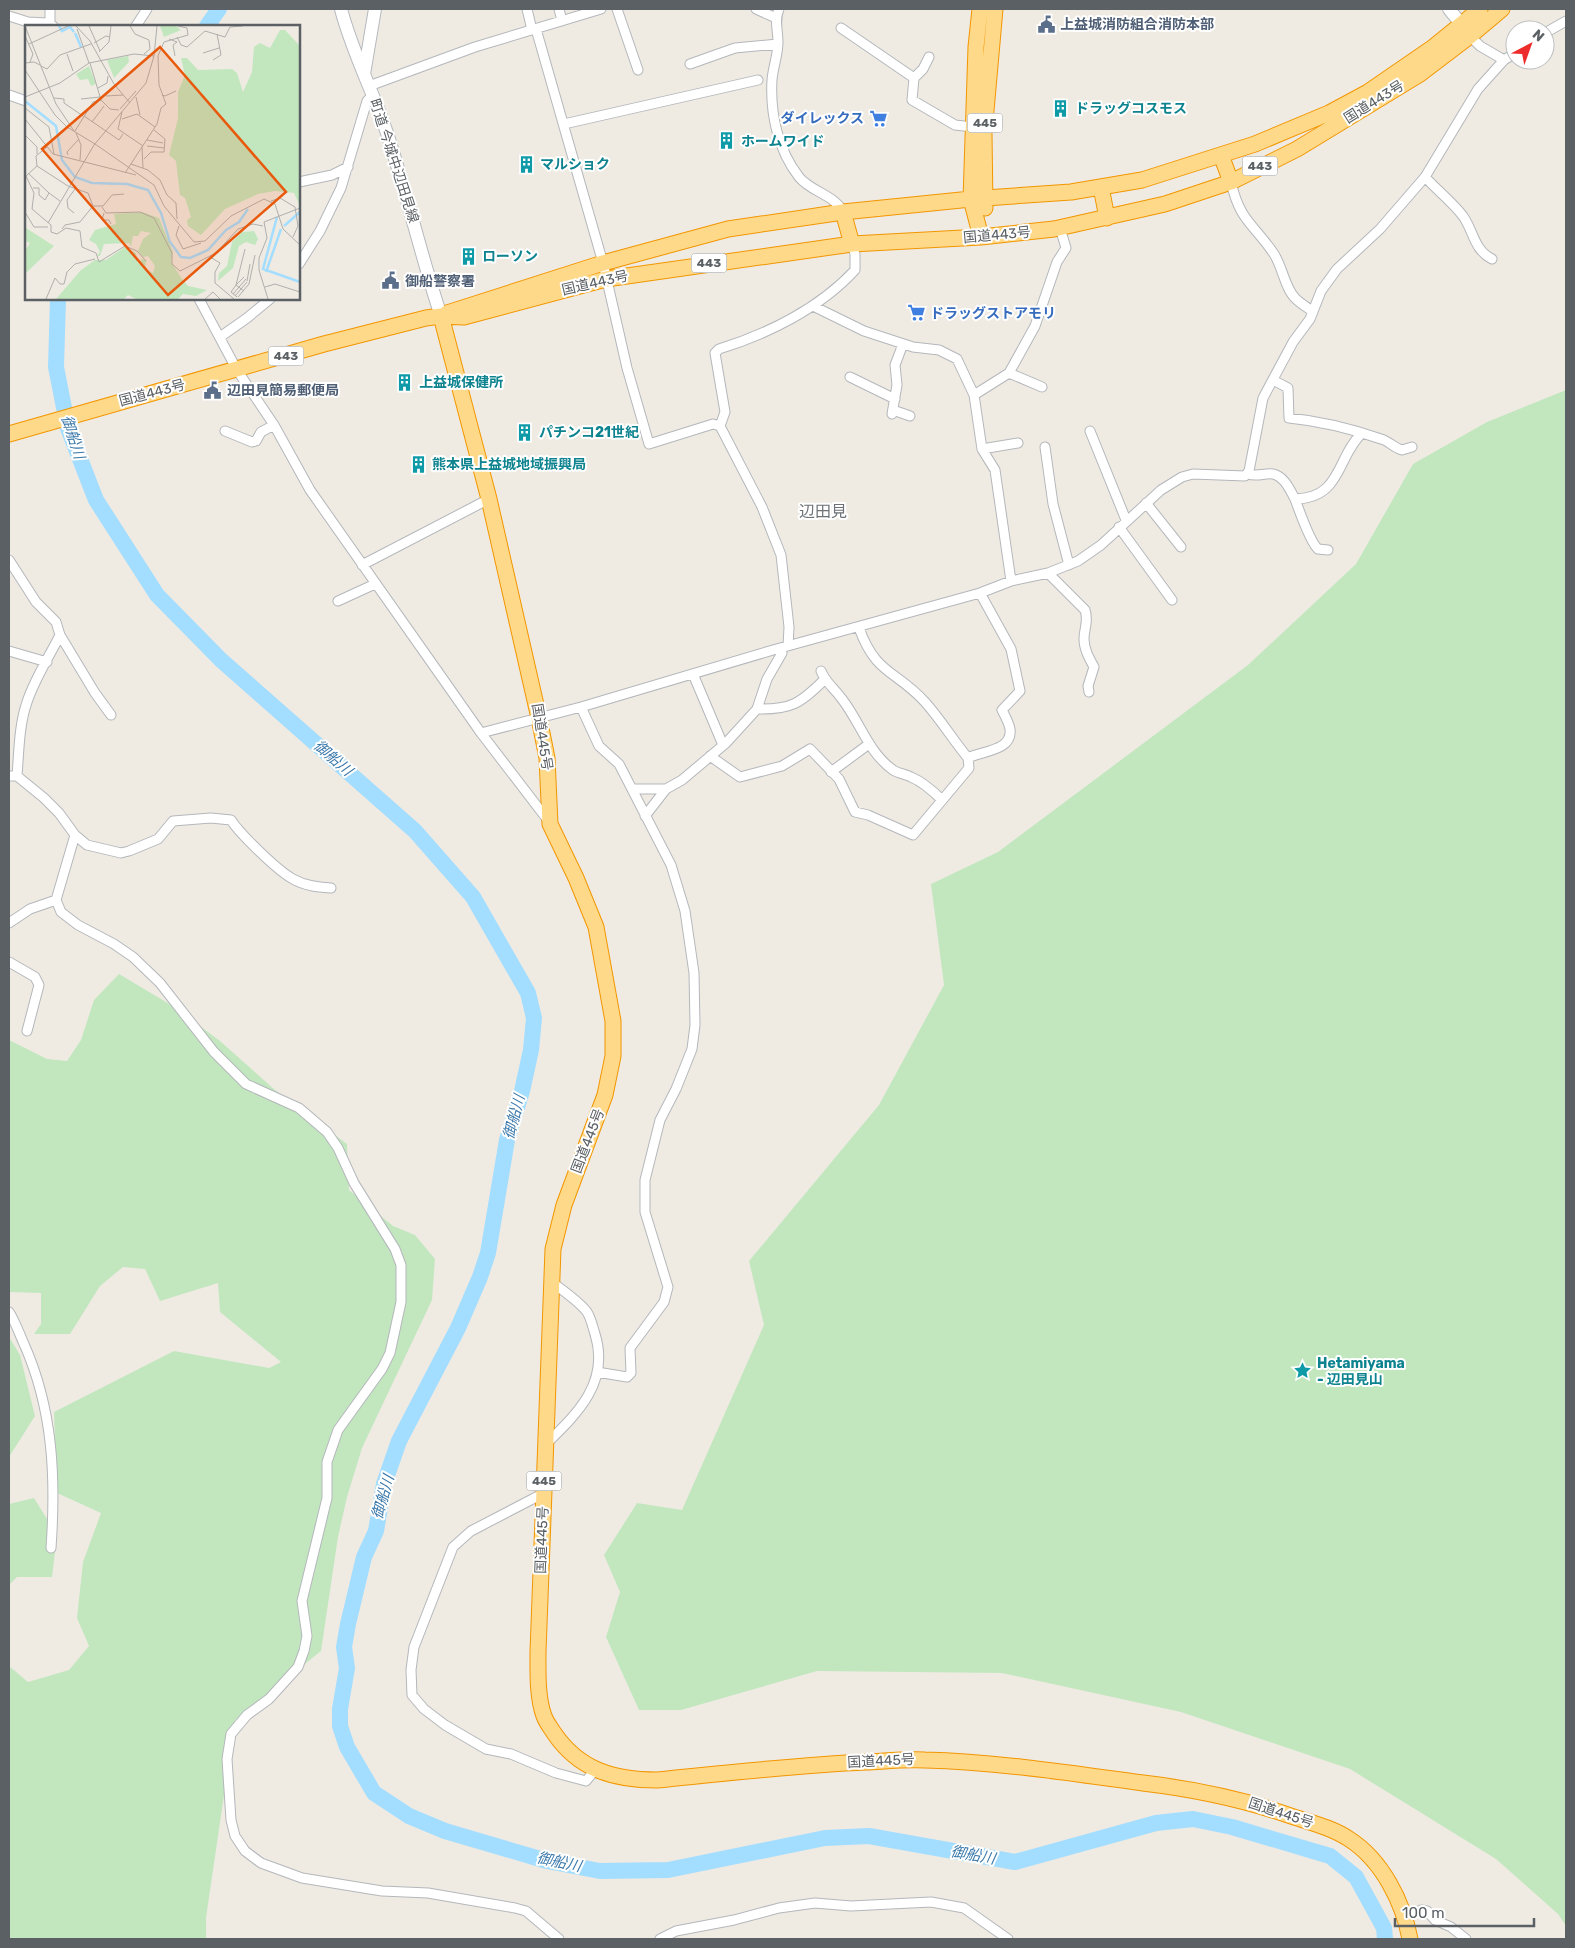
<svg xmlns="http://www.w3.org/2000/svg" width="1575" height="1948" font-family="Rubik,'Noto Sans JP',sans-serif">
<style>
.green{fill:#c2e7bf}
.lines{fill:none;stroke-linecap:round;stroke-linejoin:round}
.river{stroke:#a3ddff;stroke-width:16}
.street-casing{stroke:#b4b7bb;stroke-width:11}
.secondary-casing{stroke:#b5b9be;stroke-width:14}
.highway-casing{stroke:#f29600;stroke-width:17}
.street{stroke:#fff;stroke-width:9}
.secondary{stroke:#fff;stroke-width:12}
.highway{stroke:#ffd98a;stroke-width:15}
.labels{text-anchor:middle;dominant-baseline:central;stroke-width:4;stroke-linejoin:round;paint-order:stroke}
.shield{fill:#fff;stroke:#8c9092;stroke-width:1}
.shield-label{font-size:12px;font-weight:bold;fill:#5b6064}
.service-label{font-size:14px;font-weight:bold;fill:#4e5e75;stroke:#fff;text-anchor:start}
.street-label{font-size:14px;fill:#5b6064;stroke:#fff}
.culture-label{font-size:14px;font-weight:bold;fill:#0d838f;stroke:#fff;text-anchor:start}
.shop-label{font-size:14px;font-weight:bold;fill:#366cbe;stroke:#fff;text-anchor:end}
.water-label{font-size:15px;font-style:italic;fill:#3b79ab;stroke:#fff}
.quarter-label{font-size:16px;fill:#6c7276;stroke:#fff}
.inset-river{fill:none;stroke:#a3ddff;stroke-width:2.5}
.inset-road{fill:none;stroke:#b0afac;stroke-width:1}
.view{fill:#e8590c;fill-opacity:0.15;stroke:#e8590c;stroke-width:2.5}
.inset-edge{fill:none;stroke:#5b6064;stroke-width:2.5}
</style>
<rect width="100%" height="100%" fill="#efebe3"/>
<path class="green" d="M1566 390V1926L1558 1914 1496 1859 1350 1769 1181 1712 1002 1673 817 1671 681 1710H639L606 1637 620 1592 604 1555 637 1503 682 1510 764 1325 749 1261 879 1105 944 985 931 884 998 852 1248 665 1356 564 1413 464 1487 422Z
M119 974 176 1008 220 1041 275 1090 347 1144 349 1190 393 1226 415 1235 435 1259 432 1300 362 1448 347 1497 338 1537 321 1651 235 1720 206 1918V1939H9V1666L28 1682 69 1670 89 1646 77 1618 83 1562 101 1513 57 1493 54 1412 174 1351 269 1368 281 1362 220 1312 218 1283 160 1301 145 1269 123 1267 100 1286 70 1334H34L41 1324V1293L9 1292V1040L47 1059 67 1061 81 1040 94 1000Z
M9 1337 20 1355 35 1416 9 1457Z
M34 1498 57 1535 52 1577H17L9 1585V1504Z"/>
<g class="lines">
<path class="river" d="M207 26 219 9
M58 299 56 367 68 428 96 500 157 595 221 660 415 831 473 897 528 993 534 1018 531 1050 522 1091 507 1140 488 1253 480 1277 458 1328 399 1441 384 1484 376 1531 364 1557 348 1624 344 1647 347 1668 340 1709V1726L347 1747 374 1793 409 1816 445 1831 547 1861 600 1871 668 1870 825 1838 869 1836 1015 1862 1156 1823 1193 1819 1232 1827 1330 1856 1356 1877 1384 1928 1385 1939"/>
<defs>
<path id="street" d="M527 9 532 30
M559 9 562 21
M617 9 638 70
M756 9 776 18
M779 9C774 21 778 30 778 42 778 55 773 67 772 80 770 114 778 150 799 177 811 192 835 195 843 212
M9 16 28 22 47 23 53 26
M50 24V9
M136 26 147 9
M841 28 914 78 912 100 955 125 973 127
M536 29 603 263 627 368 649 444 713 424 720 426
M1545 33 1566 21
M1470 36 1480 46 1504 60
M690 64 735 48 778 44
M914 78 923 69 929 57
M369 86 475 47 601 9
M9 95 26 101
M564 124 758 80
M1425 177C1437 190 1452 202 1463 216 1474 232 1474 250 1492 259
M299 182 332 175 348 167
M1231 182C1240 222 1254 224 1274 254 1283 268 1285 289 1296 299 1301 304 1307 307 1312 311
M299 264 320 231 341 188 367 101 373 95
M199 299 237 370 274 425 310 490 481 733 550 823
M813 306 864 331 913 347 939 350 957 359 974 395 982 449 995 470 1011 581
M220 337 247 318 270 299
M1009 373 1042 387
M850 377 895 399
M1273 380 1288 388 1289 418C1320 421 1352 429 1381 439 1389 441 1394 448 1402 450L1412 447
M974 395 1009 373 1035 326 1057 262 1066 248 1060 228
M893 410 910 416
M892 414 897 385 895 365 903 344
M225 431 252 442 256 441 261 432 274 425
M1090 431 1126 520
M1045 447 1053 504 1069 565
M982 449 1018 443
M1248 474C1257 477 1264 473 1273 474 1284 476 1290 490 1295 499 1342 498 1336 458 1362 433
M1295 499C1299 510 1310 542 1318 549L1328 550
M1146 503 1181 547
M1119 527 1172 600
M9 560 36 602 56 622 60 635C49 657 35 678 27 702 19 725 19 751 17 776
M362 565 489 499
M1048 573 1085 610C1089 621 1084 628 1084 639 1084 649 1089 658 1094 667L1088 686 1089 692
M338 601 375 584
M859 628C876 675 896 670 925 702 941 720 953 740 968 758
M60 635 95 693 111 715
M788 646 789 627 781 555 762 507 720 426 725 412 715 353 719 349C768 334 820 308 855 270V254L852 244
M9 651 47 662
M821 671C826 683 835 689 842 699 860 722 868 752 893 770 899 774 906 774 911 777 923 782 933 791 942 800
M693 674 723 745
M581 707 599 746 619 764 671 865 685 911 694 973 695 1025 692 1049 676 1089 660 1120 645 1180V1212L668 1287 664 1302 630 1348 631 1373 627 1377 597 1372
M757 709C791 710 801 703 824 680
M481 733 581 707 773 650 980 593 1011 581 1048 573 1078 561 1101 545 1161 490 1182 477 1193 474 1245 476 1249 471 1263 398 1293 342 1310 319 1321 291 1337 269 1380 229 1425 177 1478 89 1504 60 1515 53
M710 756 740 777 782 766 810 749 839 779 855 812 868 815 913 835 969 768 968 758C981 751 1013 751 1010 729 1009 723 1005 716 1002 710L1020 691 1011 649 980 593
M831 772 869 744
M9 776H17L44 798 59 813 75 835 87 845 121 853 129 851 158 839 173 821 211 818 231 820C240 834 278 871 293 879 305 886 318 887 331 888
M632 789H666
M645 816 666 789 682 780 726 743 757 709 767 679 782 653 781 648
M75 835 56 900 61 912 78 925 114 944 133 957 160 983 214 1052 246 1084 299 1108 327 1132 338 1148 354 1183 395 1249 401 1265V1302L390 1353 382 1369 338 1430 327 1462V1498L302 1601 307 1636 304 1651 298 1667 269 1699 247 1715 231 1734 227 1759 231 1820 235 1836 245 1851 261 1863 302 1878 382 1891 428 1893 515 1908 526 1911 559 1939
M9 923 30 909 56 900
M9 962 35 977 39 985 27 1031
M9 1312C15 1321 19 1333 24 1344 53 1409 56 1477 51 1548
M546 1444C578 1413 610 1382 595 1334 593 1328 591 1318 587 1312 579 1301 563 1291 552 1282
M544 1493 471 1531 453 1547 414 1647 411 1670 412 1695 424 1709 445 1725 486 1749 511 1754 556 1773 586 1781 595 1770
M1405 1917 1421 1910 1427 1911 1435 1920 1451 1927 1466 1939
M660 1939 676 1931 734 1920 779 1908 815 1903 851 1906 931 1902 964 1908 1008 1939"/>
<path id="secondary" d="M341 9C352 52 373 91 387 133 407 194 421 256 441 316
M1449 9 1466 30
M364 74 375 9"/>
<path id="highway" d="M980 9 976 47 971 199 981 237
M1221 155 1231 182
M1101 187 1107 218
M985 208 984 133 995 9
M843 212 852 244
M447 313 603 263 728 229 843 212 971 199 1071 192 1142 180 1255 144 1329 113 1368 92 1432 48 1480 9
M441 316 489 499 539 718 547 758 550 824 576 878 596 927 613 1021V1056L605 1095 564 1205 553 1249 538 1652C538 1672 537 1697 544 1716 546 1722 551 1728 554 1733 579 1770 614 1780 657 1780 727 1773 797 1765 867 1762 886 1761 906 1759 925 1760 998 1762 1070 1773 1143 1783 1194 1789 1239 1798 1288 1815 1308 1822 1331 1827 1349 1839 1382 1860 1403 1902 1410 1939
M9 434 324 344 426 318 441 316 464 317 606 279 852 244 981 237 1054 229 1165 204 1231 182 1297 149 1420 74 1470 36 1502 9"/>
</defs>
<use href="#street" class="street-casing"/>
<use href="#secondary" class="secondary-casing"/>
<use href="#highway" class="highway-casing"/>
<use href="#street" class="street"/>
<use href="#secondary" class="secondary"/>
<use href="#highway" class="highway"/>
</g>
<defs>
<symbol id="civic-bare" viewBox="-9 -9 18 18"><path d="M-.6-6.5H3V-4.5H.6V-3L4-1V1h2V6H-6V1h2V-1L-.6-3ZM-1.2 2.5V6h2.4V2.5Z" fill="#5c6f8a" stroke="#fff" stroke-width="2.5" paint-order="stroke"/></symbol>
<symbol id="building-bare" viewBox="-9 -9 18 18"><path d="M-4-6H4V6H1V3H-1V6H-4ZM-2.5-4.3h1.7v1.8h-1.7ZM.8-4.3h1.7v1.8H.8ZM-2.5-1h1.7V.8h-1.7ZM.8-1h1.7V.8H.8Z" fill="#0f9aa8" stroke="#fff" stroke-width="2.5" paint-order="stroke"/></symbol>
<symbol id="supermarket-bare" viewBox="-9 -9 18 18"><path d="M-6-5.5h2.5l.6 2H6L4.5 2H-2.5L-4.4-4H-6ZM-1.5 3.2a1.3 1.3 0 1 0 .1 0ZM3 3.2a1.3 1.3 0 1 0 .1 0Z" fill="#3f7fe0" stroke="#fff" stroke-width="2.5" paint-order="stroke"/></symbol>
<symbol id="sight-bare" viewBox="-9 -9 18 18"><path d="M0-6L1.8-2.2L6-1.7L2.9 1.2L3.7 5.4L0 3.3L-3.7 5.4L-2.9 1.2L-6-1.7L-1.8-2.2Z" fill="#0f9aa8" stroke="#fff" stroke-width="2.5" paint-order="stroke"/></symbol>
</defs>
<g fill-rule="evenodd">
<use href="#civic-bare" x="1034" y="12" width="25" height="25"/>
<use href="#building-bare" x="1048" y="96" width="25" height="25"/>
<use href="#supermarket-bare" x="866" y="106" width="25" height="25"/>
<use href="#building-bare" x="714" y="128" width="25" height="25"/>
<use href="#building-bare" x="514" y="152" width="25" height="25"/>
<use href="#building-bare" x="456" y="244" width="25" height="25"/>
<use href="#civic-bare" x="378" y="268" width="25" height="25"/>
<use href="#supermarket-bare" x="904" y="300" width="25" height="25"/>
<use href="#building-bare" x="392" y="370" width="25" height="25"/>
<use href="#civic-bare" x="200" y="378" width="25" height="25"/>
<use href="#building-bare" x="512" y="420" width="25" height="25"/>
<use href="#building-bare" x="406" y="452" width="25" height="25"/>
<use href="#sight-bare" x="1290" y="1358" width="25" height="25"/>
</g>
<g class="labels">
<g class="shield">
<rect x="967.5" y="113.5" width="35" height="19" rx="4"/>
<rect x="1242.5" y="156.5" width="35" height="19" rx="4"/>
<rect x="691.5" y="253.5" width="35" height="19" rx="4"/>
<rect x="268.5" y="346.5" width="35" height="19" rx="4"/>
<rect x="526.5" y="1471.5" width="35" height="19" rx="4"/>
</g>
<g class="shield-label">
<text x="985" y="123">445</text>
<text x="1260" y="166">443</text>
<text x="709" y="263">443</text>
<text x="286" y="356">443</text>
<text x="544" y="1481">445</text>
</g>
<g class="service-label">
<text x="1060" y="24">上益城消防組合消防本部</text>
<text x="405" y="281">御船警察署</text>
<text x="227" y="390">辺田見簡易郵便局</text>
</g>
<g class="street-label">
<text transform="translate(1374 102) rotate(-32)">国道443号</text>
<text transform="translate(394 161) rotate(72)">町道 今城中辺田見線</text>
<text transform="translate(997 235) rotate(-5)">国道443号</text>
<text transform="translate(595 283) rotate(-13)">国道443号</text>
<text transform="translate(152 393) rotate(-15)">国道443号</text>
<text transform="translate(542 737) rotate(81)">国道445号</text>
<text transform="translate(588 1141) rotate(-69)">国道445号</text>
<text transform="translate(542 1540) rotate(-88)">国道445号</text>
<text transform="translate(881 1761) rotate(-3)">国道445号</text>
<text transform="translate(1281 1813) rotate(18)">国道445号</text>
</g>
<g class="culture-label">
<text x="1075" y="108">ドラッグコスモス</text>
<text x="741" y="141">ホームワイド</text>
<text x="540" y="164">マルショク</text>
<text x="482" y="256">ローソン</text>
<text x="419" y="382">上益城保健所</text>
<text x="539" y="432">パチンコ21世紀</text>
<text x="432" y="464">熊本県上益城地域振興局</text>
<text x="1317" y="1363">Hetamiyama<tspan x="1317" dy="16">- 辺田見山</tspan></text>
</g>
<g class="shop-label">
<text x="864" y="118">ダイレックス</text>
<text x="930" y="313" text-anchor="start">ドラッグストアモリ</text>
</g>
<g class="water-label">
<text transform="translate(73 437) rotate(72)">御船川</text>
<text transform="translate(333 758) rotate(41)">御船川</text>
<text transform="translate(514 1117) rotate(-75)">御船川</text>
<text transform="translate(383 1497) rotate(-74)">御船川</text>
<text transform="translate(973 1855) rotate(10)">御船川</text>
<text transform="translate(559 1862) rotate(12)">御船川</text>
</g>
<g class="quarter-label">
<text x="823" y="511">辺田見</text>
</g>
</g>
<g transform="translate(25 25)">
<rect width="275" height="275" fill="#efebe3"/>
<path d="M135 1H151L156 5 139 12ZM260 5 275 21V181L269 168 250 166 233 169 200 184 176 210 163 201 162 195 166 192 160 173 155 170 151 136 144 130 153 93V67L160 50 156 33H162L173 45 207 44 212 48 218 67 227 47 229 22 235 18 245 23 255 5ZM103 31 104 37 89 53 82 35ZM64 41 71 59 66 61 63 54 55 55 51 49ZM117 187 134 193 148 227 146 237 157 254 163 261 182 265 171 271 158 269 153 274H111L103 270 99 274H31L56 245 70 235H81L100 222 111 228 113 239 117 234 121 235 120 244 128 248 130 241 123 231 118 232 113 226 118 214 126 208 116 206 113 211H108L106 221 104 218 79 219 75 231H72L75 227 71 219 64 215 70 205 91 199 89 189ZM1 203 29 221 0 249V226L5 218 0 216ZM229 206 233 214 230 220 221 217 214 221 208 243 193 256 194 248 202 241 207 217 217 207Z" fill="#c2e7bf"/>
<path class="inset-river" d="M34 1 37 6 45 2 49 7M50 8 56 22M0 76 31 101 37 135 50 152 67 158 102 159 123 165 136 188 145 217 156 232 165 233 183 225 201 205 214 197 223 184M252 192 238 244 275 257M259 201 275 187M241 247 256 204"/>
<path class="inset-road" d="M0 1 31 79 49 106M51 1 65 16 89 59 105 78M64 1 75 26M105 1 110 9 124 15 125 24 119 29M52 4 64 38M0 11 8 29 5 37M152 12 156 20 162 22 180 6 200 12 205 2 218 1M144 14 152 17 148 20 150 31M69 18 81 11 85 12M4 19 43 1M74 27 84 17 86 1M178 28 194 23M42 29 48 46M188 35 196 30 192 9M0 38 9 37 15 40M65 38 76 75 85 84 94 85M16 41 22 44 35 30 66 19M0 45 30 90 42 102 70 119M73 63 82 58 83 51M137 70 140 71 151 66M81 71 98 70M0 72 35 58 64 38 109 29 129 31M111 72 115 90M29 73 39 74V78L58 91M56 74 75 72M0 83 24 102 29 129M95 84 111 66M97 87 93 104 118 121M59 91 94 115 98 109M0 94 28 129 111 150M97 94 112 89 130 102M67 97 79 81M50 106 68 77 76 75M51 108 56 120 55 135M0 110 12 122V129M122 115 138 118M70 119 129 160 139 181 169 217 180 216 206 191 239 174 250 179 258 204 275 220M122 121 139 123M117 122 118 143M43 130 42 127 54 114M119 134 126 127H139L140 114 129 105M106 139 123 145 135 155 142 170 151 178 152 194M12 141 1 151 9 168 7 184 26 200V207L32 209 41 203 55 206 57 222 71 228 74 237 100 221 112 226 121 236M12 141 43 161 63 168 68 181M12 141 11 131 22 122M3 148 24 168M100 148 132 99 136 83 141 79 134 60 133 31 139 17 163 10 162 3 153 1M8 163H14V170L20 175 24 168 35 176M246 176 255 173 270 182 273 201 268 212M68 181H78L87 170 99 169M77 182 81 188 115 187 129 193 147 228V239L155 246 191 228 213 204 228 199 238 201M0 187 9 202H23M49 188 43 183 42 175 50 164M79 188 77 195H84L86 199M23 198 69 120 121 58 129 31 132 1M154 201 151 210 158 224 176 218M37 204 40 200 55 197 68 181M185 232 195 238 190 247V258L209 274M219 252 211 260 219 266M222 256 225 239M240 262 250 259 275 267M208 269 221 254M210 271 222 257M212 272 206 267 211 260 220 224M213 272 224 259 230 230M21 274 30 253 35 259H39L42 247 50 239 70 234M180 274 188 267 195 274M243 274 234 245V233L242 213 239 197 275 183"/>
<path class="view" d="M135 22 261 167 143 270 17 124Z"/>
<rect width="275" height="275" class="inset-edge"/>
</g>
<rect width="1575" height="1948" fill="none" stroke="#5b6064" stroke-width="20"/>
<g transform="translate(1530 45) rotate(41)"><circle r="24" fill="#ffffff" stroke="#bdbfc1"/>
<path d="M0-4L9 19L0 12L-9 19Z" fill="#ed2d2b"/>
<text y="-8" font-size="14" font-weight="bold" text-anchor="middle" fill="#5b6064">N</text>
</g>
<path d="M1395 1918v8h139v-8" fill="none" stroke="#5b6064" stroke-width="2.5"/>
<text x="1402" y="1918" font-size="15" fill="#5b6064" stroke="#ffffff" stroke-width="4" paint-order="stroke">100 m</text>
</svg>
